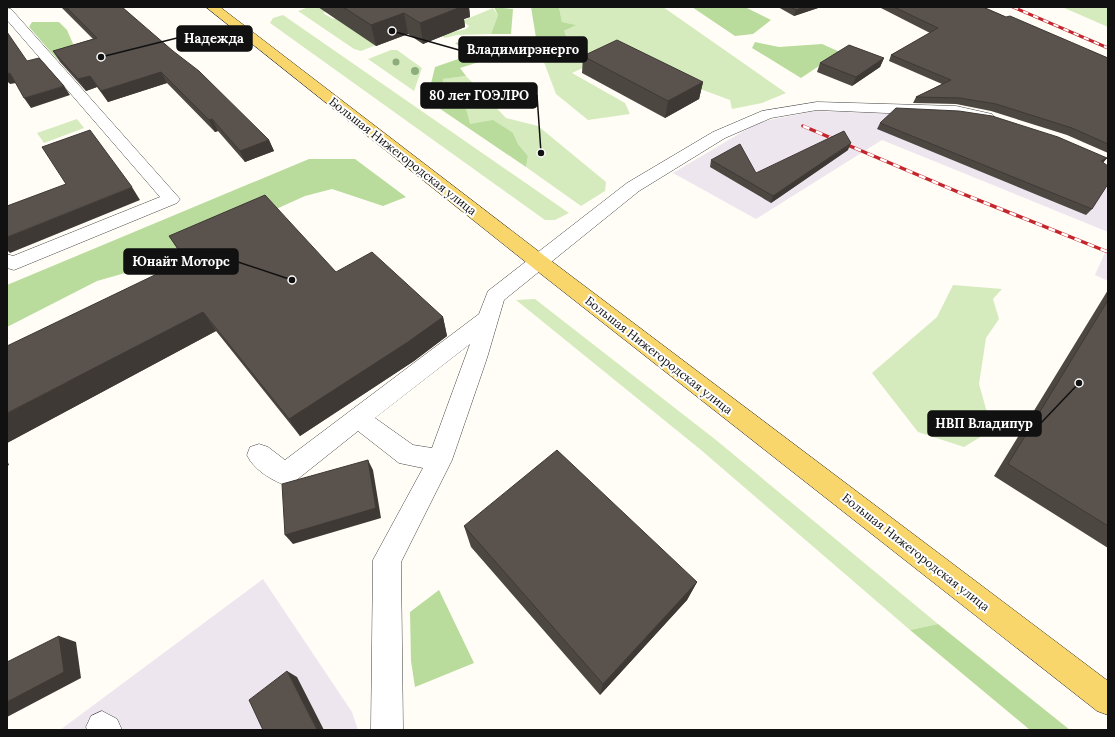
<svg xmlns="http://www.w3.org/2000/svg" width="1115" height="737" font-family="Lora,serif">
<style>
.industrial{fill:#eee6ef}
.green{fill:#d5ebbd}
.forest{fill:#b9dc9c}
.lines{fill:none;stroke-linecap:round;stroke-linejoin:round}
.minor-casing{stroke:#444;stroke-width:1}
.major-casing{stroke:#222;stroke-width:1}
.minor{fill:#fff;fill-rule:evenodd}
.major{fill:#f9d66b;fill-rule:evenodd}
.rail-far1-casing{stroke:#c4262e;stroke-width:3}
.rail-casing{stroke:#c4262e;stroke-width:3.5}
.rail-far1{stroke:#fff;stroke-width:2;stroke-dasharray:5.5;stroke-linecap:butt}
.rail{stroke:#fff;stroke-width:2.5;stroke-dasharray:7;stroke-linecap:butt}
.tree{fill:#8dad7f}
.wall{fill:#4d4742}
.shaded-wall{fill:#3f3936}
.building{fill:#5a524d;stroke:#3f3936}
.labels{text-anchor:middle;dominant-baseline:central;stroke-width:4;stroke-linejoin:round;paint-order:stroke}
.street-label{font-size:12px;fill:#111;stroke:#fff}
.leader{fill:none;stroke:#111;stroke-width:1.5}
.callout-dot{fill:#111;stroke:#fff;stroke-width:1.5}
.callout{fill:#111;stroke:#111;stroke-width:1.5}
.callout-label{font-size:13px;text-anchor:middle;font-weight:bold;fill:#fff}
</style>
<rect width="100%" height="100%" fill="#fffdf5"/>
<path class="industrial" d="M815 111 957 116 1108 171V232L882 140 756 219 673 173 759 122Z
M1107 248H1108V281L1095 275Z
M263 579 352 712 358 730H60Z"/>
<path class="green" d="M309 7H338L323 13 333 19 336 18 379 44 361 51 354 49 298 11Z
M559 7H663L786 93 762 103 732 109 730 100 703 90 639 53H615L572 73 625 103 630 114 588 120 556 94 542 57 560 58 564 31 575 25 562 22Z
M1062 7H1108V27Z
M493 8 498 15 491 34 457 35 445 38 440 35 466 29 469 26 462 21Z
M283 15 569 213 555 220H545L270 23 273 18Z
M391 50H397L422 68 414 91 368 59Z
M466 76 506 118 538 126 606 182 605 191 581 206 526 167 528 156 518 144 513 133 469 124 427 100 428 96 442 95V79Z
M77 119 84 128 44 143 37 133Z
M953 285 1002 289 993 299 999 319 986 338 979 384 992 430 964 447 918 432 872 373 937 317Z
M535 299 716 440 938 624 910 630 701 450 516 300Z"/>
<path class="forest" d="M494 7 513 9 511 34H491L498 15Z
M531 7H559L562 22 576 25 564 31 571 50 561 58 542 57 537 44Z
M692 7H745L771 20 753 34 735 36Z
M32 22H59L67 30 77 53 57 59 29 27Z
M465 41C480 41 500 38 510 52L460 68 466 76 443 79 442 95 428 96 435 67 470 55 455 43Z
M755 42 779 47 822 44 840 52 801 78 752 48Z
M427 100 449 102 466 109 470 124 493 120 513 133 518 144 528 156 526 167Z
M309 159H355L406 197 383 206 332 189 305 196 150 266 97 281 7 327V285Z
M439 590 474 663 415 687 411 661 410 612Z
M938 624 1070 730H1030L910 630Z"/>
<g class="lines">
<defs>
<path id="minor" d="M7 8 11 9 180 199 177 203 14 270 7 268V254L13 256 160 197 7 20Z
M817 102 956 106 992 114 995 117 992 120 987 122 956 116 817 110 771 118 725 138 639 191 504 300 487 358 452 460 401 562 403 730H371L373 560 423 468 399 463 358 431 294 482 285 485C271 480 253 469 247 455L250 447 259 444 268 447 285 460 479 314 488 291 627 183 713 132 762 111ZM470 344 432 448 413 445 375 418Z
M102 711 117 719 122 730H87L86 727 91 716Z"/>
<path id="major" d="M206 7H220L546 257 1108 681V715L1097 711 532 267Z"/>
</defs>
<use href="#minor" class="minor-casing"/>
<use href="#major" class="major-casing"/>
<use href="#minor" class="minor"/>
<use href="#major" class="major"/>
<defs>
<path id="rail-far1" d="M1013 7 1108 48"/>
<path id="rail" d="M803 126 958 192 1108 252"/>
</defs>
<use href="#rail-far1" class="rail-far1-casing"/>
<use href="#rail" class="rail-casing"/>
<use href="#rail-far1" class="rail-far1"/>
<use href="#rail" class="rail"/>
</g>
<g class="tree">
<circle cx="396" cy="62" r="3.5"/>
<circle cx="415" cy="71" r="4"/>
</g>
<path class="wall" d="M61 7H122L269 140 274 151 245 162 218 131 215 132 167 83 108 102 97 87 86 91 60 62 53 51 93 39Z
M318 7H469L470 17 464 19 465 27 423 44 408 34 376 46Z
M778 7H821L794 16Z
M879 7H983L1006 17 1108 58V153L1067 135 991 111 956 104 913 103 916 97 942 84 889 61 891 55 930 33Z
M583 56 703 82 699 99 665 118 582 73Z
M884 58 880 67 852 86 817 72 820 63Z
M880 123 1107 158 1103 163 1092 209 1086 215 877 129Z
M848 150 771 203 710 167 711 160 756 173Z
M169 236 336 272 443 317 447 336 414 361 300 436 216 331 7 443 185 261Z
M1108 290V548L994 476Z
M464 526 697 582 687 600 600 695 471 547Z"/>
<path class="shaded-wall" d="M454 7H469L470 17 464 19 465 27 423 44 420 23Z
M804 7H821L794 16 796 10Z
M404 13 408 34 376 46 371 25Z
M884 58 880 67 852 86 856 77Z
M161 72 167 83 108 102 101 91Z
M10 73 16 83 10 84 7 81V74Z
M90 76 97 87 86 91 78 79Z
M703 82 699 99 665 118 668 101Z
M64 86 70 95 31 108 24 98Z
M212 119 218 131 215 132 209 120Z
M269 140 274 151 245 162 240 151Z
M851 143 848 150 771 203 773 196Z
M1107 158 1101 165V161Z
M132 187 140 200 10 253 7 250V237Z
M203 312 216 331 7 443V413Z
M443 317 447 336 414 361 300 436 289 419Z
M7 460 9 465 7 466Z
M368 460 373 470 381 518 293 544 285 535Z
M697 582 687 600 600 695 603 684Z
M59 636 76 642 81 678 7 717V702Z
M287 671 297 677 324 730H317Z"/>
<path class="building" d="M66 7H122L173 51 199 71 269 140 240 151 212 119 209 120 161 72 101 91 90 76 78 79 53 51 97 38Z
M343 7H461L420 23 404 13 371 25Z
M791 7H804L796 10Z
M894 7H983L1006 17 1010 16 1108 58V144L1072 128 996 104 960 98 916 97 951 80 891 55 938 28Z
M7 32 27 61 39 58 64 86 24 98 10 73 7 74Z
M617 40 703 82 668 101 583 56Z
M849 45 884 58 856 77 820 63Z
M896 108 959 111 992 116 1058 137 1107 158 1101 161 1108 166V184L1092 209 880 123Z
M90 130 132 187 7 237V206L66 184 42 147Z
M844 131 851 143 773 196 711 160 740 144 756 173Z
M265 195 336 272 372 252 443 317 408 342 289 419 203 312 7 413V346L186 260 169 236Z
M1108 300V526L1008 464Z
M557 450 697 582 603 684 464 526Z
M368 460 376 508 285 535 282 484Z
M59 636 64 672 7 702V662Z
M287 671 317 730H263L249 700Z"/>
<g class="labels">
<g class="street-label">
<text transform="translate(403 156) rotate(38)">Большая Нижегородская улица</text>
<text transform="translate(659 355) rotate(38)">Большая Нижегородская улица</text>
<text transform="translate(916 552) rotate(38)">Большая Нижегородская улица</text>
</g>
</g>
<path class="leader" d="M101 57L177 38M392 31L459 50M541 153L537 95M292 280L238 262M1079 383L1041 423"/>
<g class="callout-dot">
<circle cx="101" cy="57" r="4"/>
<circle cx="392" cy="31" r="4"/>
<circle cx="541" cy="153" r="4"/>
<circle cx="292" cy="280" r="4"/>
<circle cx="1079" cy="383" r="4"/>
</g>
<g class="callout">
<rect x="177" y="26" width="75" height="25" rx="4"/>
<rect x="459" y="37" width="128" height="25" rx="4"/>
<rect x="421" y="83" width="116" height="25" rx="4"/>
<rect x="124" y="249" width="114" height="25" rx="4"/>
<rect x="928" y="411" width="113" height="25" rx="4"/>
</g>
<g class="callout-label">
<text x="214" y="43">Надежда</text>
<text x="523" y="54">Владимирэнерго</text>
<text x="479" y="100">80 лет ГОЭЛРО</text>
<text x="181" y="266">Юнайт Моторс</text>
<text x="984" y="428">НВП Владипур</text>
</g>
<rect width="1115" height="737" fill="none" stroke="#111111" stroke-width="16"/>
</svg>
